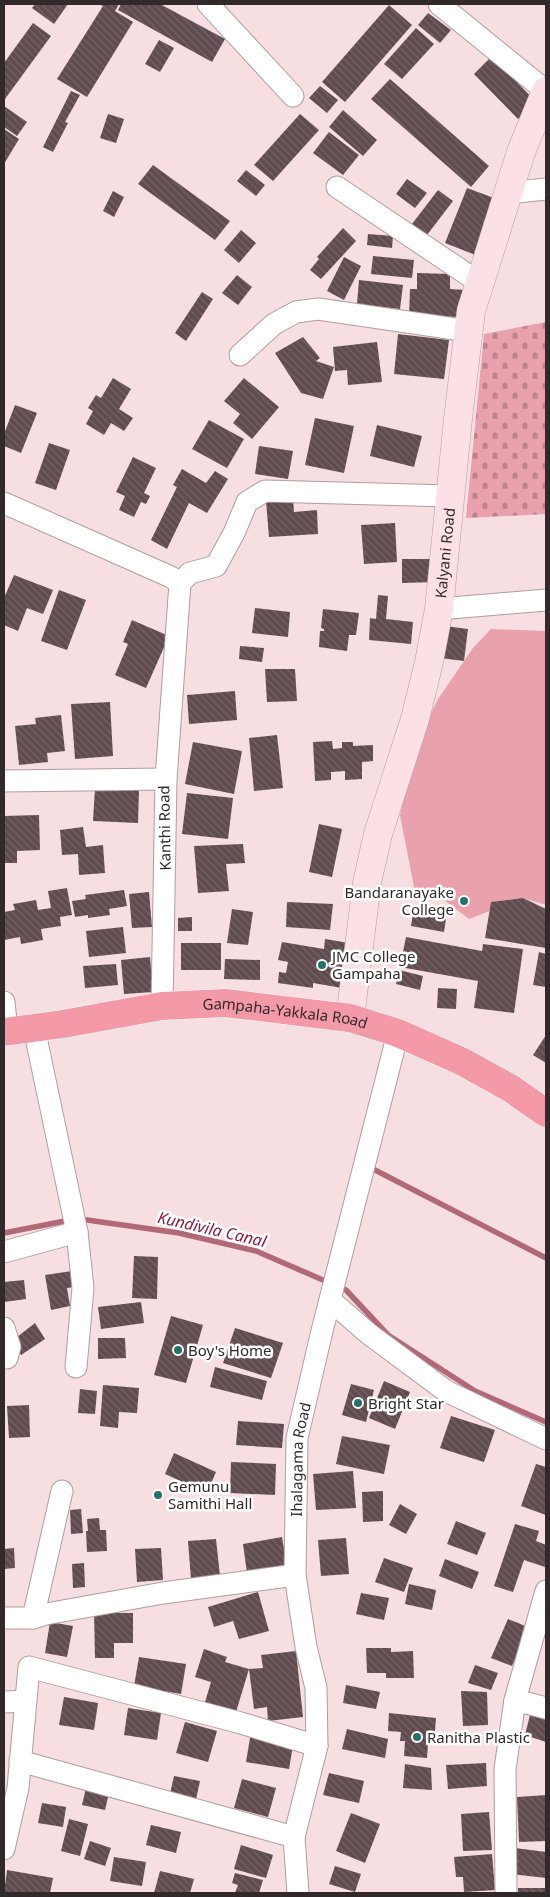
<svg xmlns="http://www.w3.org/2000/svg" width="550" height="1897" font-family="'Noto Sans',sans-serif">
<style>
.green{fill:#e9a1ad}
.cemetery{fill:url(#cemetery-stones)}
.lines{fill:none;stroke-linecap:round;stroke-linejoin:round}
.stream{stroke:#b16977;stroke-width:5.5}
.building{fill:url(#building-back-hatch)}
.street-casing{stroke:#b29c9f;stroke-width:23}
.secondary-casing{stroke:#b29c9f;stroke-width:29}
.highway-casing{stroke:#fff;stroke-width:29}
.street{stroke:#fff;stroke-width:21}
.secondary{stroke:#fbe0e5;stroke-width:28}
.highway{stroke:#f399a8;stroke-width:28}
.poi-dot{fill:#27716b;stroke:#fff;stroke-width:2}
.labels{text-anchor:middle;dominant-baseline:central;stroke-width:5;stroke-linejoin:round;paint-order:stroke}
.street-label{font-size:15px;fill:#32292b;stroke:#fff}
.poi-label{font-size:15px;fill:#32292b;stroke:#fff;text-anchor:start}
.water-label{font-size:16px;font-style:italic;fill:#8e1a3f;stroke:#fff}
</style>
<defs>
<pattern id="cemetery-stones" width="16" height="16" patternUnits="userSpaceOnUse" patternTransform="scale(1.25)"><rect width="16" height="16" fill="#e9a1ad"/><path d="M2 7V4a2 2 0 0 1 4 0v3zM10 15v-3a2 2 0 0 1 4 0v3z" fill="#bd838d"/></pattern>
<pattern id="building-back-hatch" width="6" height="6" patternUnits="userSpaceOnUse" patternTransform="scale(1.25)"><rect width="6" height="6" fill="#604c4f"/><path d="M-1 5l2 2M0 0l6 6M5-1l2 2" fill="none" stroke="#746365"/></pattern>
</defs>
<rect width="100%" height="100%" fill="#f6dee1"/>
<path class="green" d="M491 629 546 631V905L523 898 469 919 444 900 415 892 400 815 415 746 438 699 473 648Z"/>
<path class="cemetery" d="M546 322V514L466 518 484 334Z"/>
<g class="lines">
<path class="stream" d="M373 1169 546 1258
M80 1219 179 1233 256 1251 346 1290 388 1335 475 1391 546 1422
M4 1233 70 1220"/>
</g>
<path class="building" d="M35 4H68L54 24 32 8Z
M98 4H119L115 11 133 22 87 97 57 79 103 6Z
M121 4H160L225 39 212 62 118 10Z
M389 5 412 25 345 102 322 82Z
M428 13 451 30 440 43 418 25Z
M33 23 51 36 5 99 4 63Z
M416 28 434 44 402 79 384 64Z
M159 40 174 48 160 72 145 64Z
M492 56 536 102 518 119 474 74Z
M390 79 489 166 471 187 371 99Z
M320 86 338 100 327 113 309 98Z
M71 91 80 95 65 122 68 123 53 152 43 147Z
M4 106 27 122 17 136 4 127Z
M343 110 377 140 363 156 329 127Z
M108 114 124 119 116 143 100 138Z
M300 114 319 130 273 181 254 165Z
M4 129 19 139 4 164Z
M329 132 359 155 343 175 313 153Z
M153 165 230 221 215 240 138 184Z
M246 170 265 185 256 196 237 181Z
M407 179 427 193 415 208 396 194Z
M467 188 494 198 483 224 495 229 483 258 445 243Z
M438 190 453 201 427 235 412 224Z
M113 191 124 197 114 217 103 211Z
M343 228 356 241 321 279 310 270 319 259 317 257Z
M241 230 256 243 239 263 224 250Z
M368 234 393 236 392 248 367 245Z
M373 256 414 260 412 278 371 274Z
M344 257 361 266 344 300 327 291Z
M417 273 450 274V289L466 290V317L409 316 410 289H417Z
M237 275 252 287 238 305 222 293Z
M359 280 403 285 400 309 357 304Z
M202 292 213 299 186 341 175 333Z
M398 334 449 340 444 379 394 374Z
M303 337 320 358 316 361 334 367 323 399 301 393 275 353Z
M377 342 382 382 348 385 347 370 335 371 333 347Z
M113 378 131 389 119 409 133 418 124 431 111 423 104 435 86 424 93 411 88 408 96 395 101 398Z
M244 378 279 407 252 439 233 423 240 414 224 401Z
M15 405 37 413 21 453 4 446V434Z
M315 418 354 426 344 473 305 465Z
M209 420 244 439 227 468 192 449Z
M377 425 422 436 414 467 370 456Z
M49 443 70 450 56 490 35 483Z
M259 446 293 451 288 479 255 474Z
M133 457 156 468 144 493 150 496 146 504 141 502 134 517 119 510 125 496 116 492Z
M182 469 206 483 215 471 228 479 207 513 189 503 167 549 151 540 177 487 173 485Z
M293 499 294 512 317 510 318 534 269 537 266 501Z
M395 523 397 562 364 564 361 525Z
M402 559H436V582L402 583Z
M14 575 53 590 43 614 27 608 18 631 4 625V598Z
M59 590 86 600 67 650 41 641Z
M378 595 388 596 386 619 413 622 411 644 369 640 370 618 376 619Z
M255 608 290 612 288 637 252 633Z
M323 609 359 613 356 635H349L347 651 319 647 320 631H324V629L321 628Z
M132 620 169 636 146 688 115 675 128 644 123 642Z
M445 626 468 629 464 661 440 658Z
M240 646 264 648 262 662 239 659Z
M265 669H295L297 701 267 702Z
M235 691 237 720 189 724 187 695Z
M110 702 113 756 75 759 71 704Z
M61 715 65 751 47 753 48 762 19 765 15 726 36 724 35 718Z
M277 735 283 788 254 791 249 738Z
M332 741 333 749 342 748V742H353V746L373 745V761L362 762V779L345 780V771L331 772V780L315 781 313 742Z
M193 742 242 751 234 794 185 784Z
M95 788 139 790 138 823 93 821Z
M187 793 233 798 228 839 182 834Z
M39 815 40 850 17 851V863H4V816Z
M319 824 342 829 332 877 309 872Z
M83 827 86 847 103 845 105 873 79 875 78 854 62 855 60 830Z
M243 844 245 863 226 864 229 891 198 893 194 846Z
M67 888 72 915 60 917 61 926 41 929 43 940 21 944 20 937 4 940V912L15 910 13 904 36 900 38 910 51 908 48 891Z
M124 890 127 906 109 909 110 915 88 918V915L75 917 72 901 86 899 85 895Z
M149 892 152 927 132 928 129 894Z
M523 898 546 909V948L485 938 491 902Z
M287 902 333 904 330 930 286 927Z
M414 907 447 912 444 932 411 926Z
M232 909 253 912 248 945 227 943Z
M192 917V931H178V918Z
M123 927 126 953 89 957 86 931Z
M406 937 482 951 483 944 523 949 514 1013 474 1008 478 981 400 967Z
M325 939 349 943 342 988 313 983V988L278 983 279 972 286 973 288 962 278 960 282 942 324 949Z
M181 943H221V970H181Z
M539 952 546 954V987L533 985Z
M150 957 153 992 124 994 121 960Z
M225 959 260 960V980L224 979Z
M116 964 118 985 85 988 83 966Z
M399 970 423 976 420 990 396 984Z
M438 988 457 989 456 1009 437 1008Z
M546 1035V1063L533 1055Z
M134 1256 158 1257 157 1299 132 1298Z
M72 1271 74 1287 67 1288 70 1306 51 1310 45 1275Z
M24 1280 26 1299 4 1302V1282Z
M141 1302 144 1323 101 1329 98 1307Z
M171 1316 203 1325 186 1383 154 1375Z
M35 1323 45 1339 21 1355 12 1341Z
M235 1328 283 1343 271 1378 223 1363Z
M98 1338H125L126 1358 98 1359Z
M215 1367 267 1381 262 1400 210 1387Z
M384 1381 410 1392 395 1429 369 1418Z
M351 1384 374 1390 366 1422 342 1415Z
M103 1385 139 1388 137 1413 119 1412 118 1428 100 1426Z
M80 1389 97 1391 95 1414 78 1413Z
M29 1405 30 1437 9 1438 7 1406Z
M451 1416 495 1430 484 1462 440 1448Z
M238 1421 284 1424 282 1448 236 1445Z
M342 1436 390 1445 384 1474 336 1464Z
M174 1453 216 1472 207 1493 165 1474Z
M231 1462 276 1464 275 1495 230 1493Z
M536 1464 546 1467V1515L521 1506Z
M353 1471 356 1508 316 1510 313 1474Z
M383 1491V1521L363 1522 362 1492Z
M400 1504 417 1514 406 1534 389 1525Z
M81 1509 83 1533 71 1534 70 1510Z
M99 1518 100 1530H106L107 1551 87 1552 86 1531H88L87 1519Z
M456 1521 486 1533 477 1555 447 1544Z
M515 1524 539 1531 536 1541 546 1545V1564L545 1567 524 1560 513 1592 494 1586Z
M282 1537 287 1567 247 1573 243 1544Z
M346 1538 349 1574 321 1576 318 1540Z
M216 1539 220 1576 191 1579 188 1541Z
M14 1548 15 1568 4 1569V1549Z
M161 1548 163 1580 137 1582 135 1549Z
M384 1558 413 1568 404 1592 375 1582Z
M445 1559 479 1572 472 1589 439 1576Z
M84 1563 85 1587 73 1588 72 1564Z
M409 1584 436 1590 432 1610 405 1604Z
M258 1592 269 1631 239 1639 233 1621 214 1627 208 1607Z
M361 1593 389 1598 384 1620 356 1614Z
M115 1610V1613H133V1643H114V1658H95L94 1611Z
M508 1619 528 1627 512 1666 491 1658Z
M50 1622 73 1626 67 1657 45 1653Z
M366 1648H391V1652L413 1651 414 1678H386V1673H367Z
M204 1649 227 1657 225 1662 249 1669 236 1712 205 1702 211 1682 195 1677Z
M296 1651 303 1717 268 1721 267 1707 254 1709 249 1669 263 1668 261 1655Z
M139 1657 186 1664 181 1694 134 1686Z
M475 1665 498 1673 491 1690 468 1683Z
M346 1685 380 1692 376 1709 343 1703Z
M461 1691 487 1692 488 1725 463 1726Z
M64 1697 98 1703 94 1730 59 1725Z
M128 1708 161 1713 157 1740 124 1735Z
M389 1713 436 1718 434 1744H428L427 1758 404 1756 405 1741H400L401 1732 388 1731Z
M530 1715 546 1720V1742L525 1735Z
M185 1722 217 1731 208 1762 176 1753Z
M347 1729 388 1739 385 1758 342 1749Z
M251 1732 294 1740 289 1769 246 1762Z
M486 1763 487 1786 448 1789 446 1765Z
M405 1764 431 1768 432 1790 403 1788Z
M329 1773 364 1781 359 1803 323 1795Z
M174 1776 200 1781 195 1804 169 1798Z
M242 1779 276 1788 268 1817 234 1808Z
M86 1788 109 1793 105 1810 82 1805Z
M546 1795V1841L519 1842 517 1797Z
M42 1803 66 1807 63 1827 38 1823Z
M489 1812 492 1850 463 1851 461 1814Z
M351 1813 380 1824 365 1863 336 1851Z
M69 1819 88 1824 80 1856 61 1851Z
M151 1825 181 1832 176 1853 146 1845Z
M90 1841 111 1848 105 1866 84 1859Z
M241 1845 273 1855 266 1878 234 1869Z
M515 1848 546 1852V1878L511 1874Z
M492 1854 495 1890 464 1892 463 1877H456L454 1857Z
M114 1857 146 1862 142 1886 110 1881Z
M335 1866 361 1874 355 1892 329 1884Z
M7 1870 53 1878 50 1893H4Z
M160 1871 194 1879 190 1893H154Z
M235 1873 263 1880 259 1893H235L238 1885 232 1883Z
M518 1888H546V1893H518Z"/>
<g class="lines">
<defs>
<g id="street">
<path d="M208 4 293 96"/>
<path d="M439 4 546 91"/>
<path d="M337 187 480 283"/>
<path d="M507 193 546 189"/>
<path d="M240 355 274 324 296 312 318 309 469 331"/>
<path d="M4 503 171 577 180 583 166 779"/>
<path d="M180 583 190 573 216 566 234 533 247 502 265 491 450 496"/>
<path d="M439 609 546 600"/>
<path d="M4 781 166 779 162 1006"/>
<path d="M4 1002 7 1031"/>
<path d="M34 1028 77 1232 83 1288 76 1367"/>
<path d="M4 1252 77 1232"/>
<path d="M330 1300 369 1334 446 1391 546 1439"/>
<path d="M4 1328 10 1347 7 1358"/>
<path d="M4 1618H33L46 1614 163 1593 295 1575"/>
<path d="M33 1618 62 1491"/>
<path d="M515 1700 546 1708"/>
<path d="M4 1702 26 1701"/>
<path d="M20 1761 294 1837"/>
<path d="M4 1849 18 1788 29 1667 241 1723 317 1746"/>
<path id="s1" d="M298 1893 294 1837 317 1746 316 1688 306 1647 295 1575 297 1438 322 1331 398 1033"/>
<path d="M506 1893 505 1769 515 1700 546 1591"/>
</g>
<g id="secondary">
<path id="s2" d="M350 1018 367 883 378 834 415 719 429 662 439 609 458 419 471 311 521 152 546 91"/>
</g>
<g id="highway">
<path id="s3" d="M4 1032 63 1024 162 1006 225 1003 350 1018 398 1033 461 1061 510 1088 546 1113"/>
</g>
</defs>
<use href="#street" class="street-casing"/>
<use href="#secondary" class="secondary-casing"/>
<use href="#highway" class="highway-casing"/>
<use href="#street" class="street"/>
<use href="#secondary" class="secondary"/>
<use href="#highway" class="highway"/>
</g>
<g class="poi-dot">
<circle cx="464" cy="901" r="5"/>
<circle cx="322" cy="965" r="5"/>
<circle cx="178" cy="1350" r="5"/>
<circle cx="358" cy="1403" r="5"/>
<circle cx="158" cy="1495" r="5"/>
<circle cx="417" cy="1737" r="5"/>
</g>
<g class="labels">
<g class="street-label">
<text stroke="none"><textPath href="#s2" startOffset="476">Kalyani Road</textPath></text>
<text transform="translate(164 828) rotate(-91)">Kanthi Road</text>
<text stroke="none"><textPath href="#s3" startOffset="284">Gampaha-Yakkala Road</textPath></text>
<text stroke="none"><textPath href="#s1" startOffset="439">Ihalagama Road</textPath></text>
</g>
<g class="poi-label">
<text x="454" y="892" text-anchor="end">Bandaranayake<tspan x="454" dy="17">College</tspan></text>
<text x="332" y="956">JMC College<tspan x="332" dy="17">Gampaha</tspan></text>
<text x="188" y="1350">Boy's Home</text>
<text x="368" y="1403">Bright Star</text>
<text x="168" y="1486">Gemunu<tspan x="168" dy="17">Samithi Hall</tspan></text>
<text x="427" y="1737">Ranitha Plastic</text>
</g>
<g class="water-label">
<text transform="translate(212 1229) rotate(13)">Kundivila Canal</text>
</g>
</g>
<rect width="550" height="1897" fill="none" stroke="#32292b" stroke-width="10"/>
</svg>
